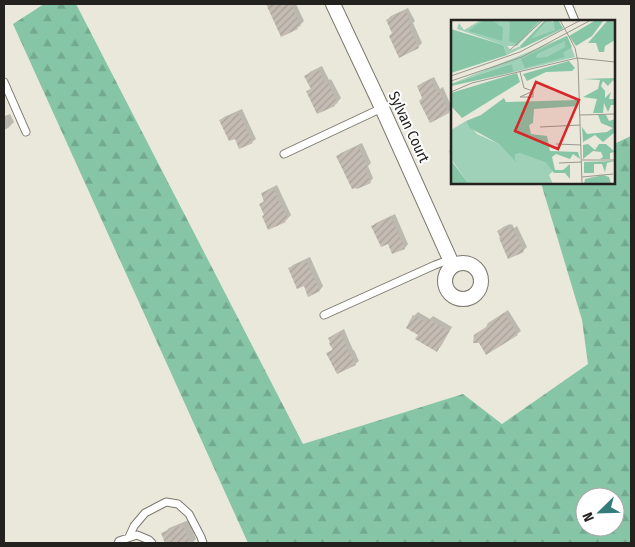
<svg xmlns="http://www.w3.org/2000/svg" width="635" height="547" font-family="'Fira Sans Condensed',sans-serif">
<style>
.forest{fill:url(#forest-firs);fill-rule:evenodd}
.shadow{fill:#0003}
.building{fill:url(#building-hatch)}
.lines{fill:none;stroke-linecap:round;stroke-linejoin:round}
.service-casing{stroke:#7c796f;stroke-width:9}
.minor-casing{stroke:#7c796f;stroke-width:16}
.service{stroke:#fff;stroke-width:7}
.minor{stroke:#fff;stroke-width:14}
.labels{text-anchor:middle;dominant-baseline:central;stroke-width:4;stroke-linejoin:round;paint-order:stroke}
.street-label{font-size:15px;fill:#23221e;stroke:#fff}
.inset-road{fill:none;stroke:#9a988f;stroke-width:1}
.view{fill:#d62828;fill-opacity:0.15;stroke:#d62828;stroke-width:2.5}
.inset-edge{fill:none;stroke:#23221e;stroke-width:2.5}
</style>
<defs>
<pattern id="forest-firs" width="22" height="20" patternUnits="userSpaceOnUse" patternTransform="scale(1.25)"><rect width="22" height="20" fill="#86c6a7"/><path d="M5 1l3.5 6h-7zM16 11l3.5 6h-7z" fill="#73aa8f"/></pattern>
<pattern id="building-hatch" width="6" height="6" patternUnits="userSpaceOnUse" patternTransform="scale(1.25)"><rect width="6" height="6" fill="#c4bcb3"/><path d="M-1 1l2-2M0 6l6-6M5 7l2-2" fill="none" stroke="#a8a19a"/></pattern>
</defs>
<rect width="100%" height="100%" fill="#eae7db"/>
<path class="forest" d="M44 4H76L303 444 463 394 502 424 588 364 582 320 541 183 614 182V144L631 136V543H248L13 24ZM585 497H615V527H585Z"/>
<path class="shadow" d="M267 4H296L304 21 297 28 282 36Z
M408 8 415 21 413 23 422 43 418 47 394 33 387 20 391 16Z
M322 66 329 80 331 79 341 98 335 105 308 92 311 88 306 76 310 72Z
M434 77 440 89 443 87 452 108 449 112 430 121 424 98 418 86 422 83Z
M242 109 256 139 252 142 235 137 221 120 224 117Z
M4 113 5 116 10 114 14 122 8 128 4 130Z
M362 143 371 163 368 166 373 178 370 182 337 157 341 153Z
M452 148V159L449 151Z
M277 185 291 215 285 221 265 215 260 204 264 201 263 194 267 190Z
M395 214 408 244 405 248 393 253 388 242 373 226 376 223Z
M510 224 511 225 512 224 514 228 517 226 527 247 523 251 501 237 499 231 503 227Z
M310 257 323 286 320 290 309 295 305 285 290 268 293 265Z
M508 310 521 331 517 334 489 323Z
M418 312 430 319 433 316 452 327 441 346 437 350 419 334 414 316Z
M344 329 353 350H354L359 361 355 364 328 353 333 349 330 338 333 335Z
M189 520 196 539 192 543H166L163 534 169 528Z"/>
<path class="building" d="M266 4H291L301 26 297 27 298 29 281 37Z
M405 10 412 26 409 27 419 48 399 58 389 36 392 33 386 20Z
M318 69 325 83 327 81 338 103 335 104V106L317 114 306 91 311 89 304 76Z
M431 79 436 92 439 90 449 113 430 123 419 101 422 98 417 86Z
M238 112 253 143 239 149 235 139 229 141 219 120Z
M358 146 368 168 365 169 371 183 357 189 356 188 352 189 336 156Z
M273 188 288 219 285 220 286 222 268 230 262 216 264 215 259 204 264 202 261 193Z
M391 217 405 249 392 254 388 244 381 247 371 226Z
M506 226 507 228 508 227 510 230 513 228 524 252 508 259 499 238 500 237 497 231Z
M306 260 320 291 308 297 304 286 297 289 288 268Z
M504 313 518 335 486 355 479 343H473L474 335 486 327 488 323Z
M413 315 426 322 428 319 449 331 437 352 415 339 418 335 406 328Z
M340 332 349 353H350L356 365 337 374 326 353 333 350 329 343 330 342 328 338Z
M183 525 190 543H165L161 533Z"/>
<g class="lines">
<defs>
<path id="service" d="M568 4 575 21
M4 82 26 132
M284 154 382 108
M324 315 435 265 451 259
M129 537 134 526 145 513 166 502 178 504 189 514 201 537 203 543
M118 543 119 541 137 535 149 540 152 543"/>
<path id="minor" d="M333 4 382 108 453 266
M445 281a18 18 0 1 1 36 0a18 18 0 1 1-36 0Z"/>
</defs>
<use href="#service" class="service-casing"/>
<use href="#minor" class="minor-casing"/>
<use href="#service" class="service"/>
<use href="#minor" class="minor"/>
</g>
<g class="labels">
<g class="street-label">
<text transform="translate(409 127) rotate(65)">Sylvan Court</text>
</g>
</g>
<g transform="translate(451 20)">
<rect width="164" height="164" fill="#eae7db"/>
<path d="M30 0H91L66 26H56L60 30 111 8 107 0 112 9 56 35 52 25 6 9 8 3 13 10ZM97 0 104 3 105 10 81 18ZM116 16 124 37 63 52 59 44 0 64ZM15 101 26 114 48 124 65 141 64 135 68 133 95 143 102 151 98 155 102 164H18L0 139V110Z" fill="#9fd1b8"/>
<path d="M33 0H41L52 8 51 21 17 11ZM56 0H89L66 24 58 21 59 3ZM94 0H97L81 18 104 10 102 0H107L112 8 71 28 69 26ZM145 0H153L141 16 125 26 118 16ZM157 0H164V20L154 26 153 32H148L145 23H137ZM0 9 52 25 56 35 0 53ZM116 16 121 27 112 33 114 37 74 48 70 39ZM114 21V27L96 37 85 38 86 34ZM118 41 124 48 121 51 95 52 76 61 72 54ZM60 44 63 52 0 66V69V64ZM66 53 69 62 11 98 0 86V73ZM164 58V64L162 60 157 66 152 61 150 66 154 71V78L160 72 158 79H164V85H160L157 92 153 83 152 93H142L146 79 132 77 147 69 149 60 132 59ZM53 78 55 82 126 80 127 86 83 89 82 103 78 105 80 114 96 116 99 131 127 132 129 139 122 134 119 139 105 134 101 137 104 150H112L119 144V159L114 153H103L95 143 68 133 64 135 65 142 48 124 19 108 15 101 30 95ZM147 95H155L158 101 164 99V112L152 122 144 115 132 122 131 107 136 114 156 112 162 108 150 103ZM137 124 144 130 148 124H155L164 132 159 133V139H149L152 137 150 132 142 131 132 139V125ZM0 139 2 143 18 164H0ZM164 141 156 143 154 152 151 144H143V153H133V142ZM152 155 158 157 160 164H133L134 159Z" fill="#86c6a7" fill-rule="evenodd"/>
<path class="inset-road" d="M109 0 124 28 127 42 131 164M59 30 92 0M69 52 73 68 82 71 69 77H82V72M0 56 69 32 130 0M0 61 71 37 140 0M0 72 21 63 126 38 164 42M129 95 164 94M89 107 129 105M105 124 130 125M131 140H164M108 143 131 142M131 157 162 154"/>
<path class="view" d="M85 62 128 80 107 129 64 111Z"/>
<rect width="164" height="164" class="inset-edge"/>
</g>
<rect width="635" height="547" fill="none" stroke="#23221e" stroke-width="10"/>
<g transform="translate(600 512) rotate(247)"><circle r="24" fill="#ffffff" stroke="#a7a7a5"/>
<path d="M0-4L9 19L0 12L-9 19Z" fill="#337c7b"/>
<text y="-8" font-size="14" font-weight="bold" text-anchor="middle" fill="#23221e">N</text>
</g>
</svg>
